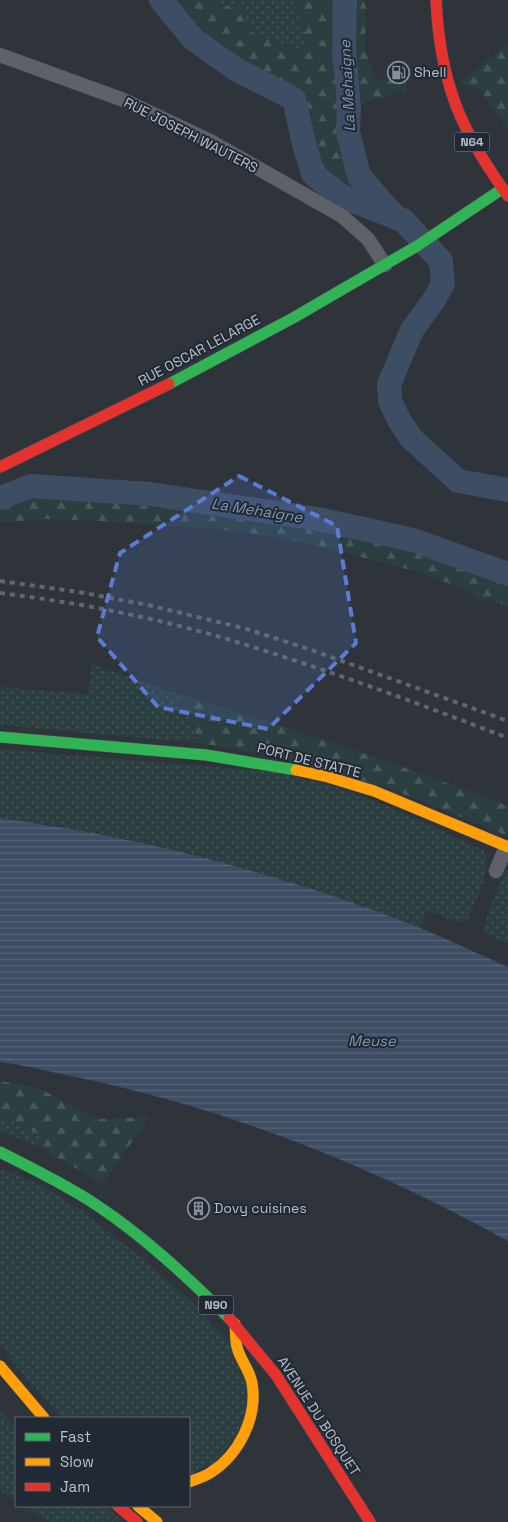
<svg xmlns="http://www.w3.org/2000/svg" width="508" height="1522" font-family="'Space Grotesk',sans-serif">
<style>
.grass{fill:url(#grass-dots)}
.forest{fill:url(#forest-firs)}
.water{fill:url(#water-rules)}
.lines{fill:none;stroke-linecap:round;stroke-linejoin:round}
.river{stroke:#3d4d64;stroke-width:24}
.street-casing{stroke:#4c5055;stroke-width:15}
.fast-casing{stroke:#4c5055;stroke-width:12}
.slow-casing{stroke:#4c5055;stroke-width:12}
.jam-casing{stroke:#4c5055;stroke-width:12}
.street{stroke:#5e6268;stroke-width:14}
.fast{stroke:#30b455;stroke-width:11}
.slow{stroke:#ff9f0a;stroke-width:11}
.jam{stroke:#e5322d;stroke-width:11}
.rail{stroke:#62666c;stroke-width:4;stroke-dasharray:5 5;stroke-linecap:butt}
.marked{fill:#5b7cd2;fill-opacity:0.2;stroke:#5b7cd2;stroke-width:4;stroke-dasharray:10 6;stroke-linejoin:round}
.labels{text-anchor:middle;dominant-baseline:central;stroke-width:4;stroke-linejoin:round;paint-order:stroke}
.shield{fill:#212935;stroke:#8b939d;stroke-width:1}
.shield-label{font-size:12px;font-weight:bold;fill:#b9c0ca}
.poi-label{font-size:14px;fill:#b9c0ca;stroke:#212935;text-anchor:start}
.street-label{font-size:14px;fill:#b9c0ca;stroke:#212935}
.water-label{font-size:15px;font-style:italic;fill:#8396b0;stroke:#212935}
</style>
<defs>
<pattern id="grass-dots" width="8" height="8" patternUnits="userSpaceOnUse" patternTransform="scale(1.25)"><rect width="8" height="8" fill="#2b3f41"/><path d="M2 2h.1M6 6h.1" fill="none" stroke="#48595b" stroke-width="1.8" stroke-linecap="round"/></pattern>
<pattern id="forest-firs" width="22" height="20" patternUnits="userSpaceOnUse" patternTransform="scale(1.25)"><rect width="22" height="20" fill="#2b3f41"/><path d="M5 1l3.5 6h-7zM16 11l3.5 6h-7z" fill="#48595b"/></pattern>
<pattern id="water-rules" width="6" height="5" patternUnits="userSpaceOnUse" patternTransform="scale(1.25)"><rect width="6" height="5" fill="#3d4d64"/><path d="M0 2.5h6" fill="none" stroke="#576579"/></pattern>
</defs>
<rect width="100%" height="100%" fill="#2e343a"/>
<path class="grass" d="M216 0H293L310 54 250 32Z
M92 664 177 694 200 743 0 725V687L88 694Z
M0 749 274 772 337 787 392 808 485 851C492 871 476 900 468 919L458 923 427 910 420 928 370 909 313 891 255 872 196 857 53 825 0 818Z
M508 869V943L485 934 483 927 505 871Z
M0 1114 39 1134 38 1146 0 1131Z
M0 1168 39 1184 81 1210 143 1259 198 1308 236 1351 248 1379 247 1412 235 1438 214 1462 189 1475V1418H62L14 1364 0 1344Z
M0 1410 16 1428V1501L0 1491Z
M24 1506H104L123 1522H50Z"/>
<path class="forest" d="M157 0H216L223 8 242 0 250 32 309 54 293 0H363L366 7 365 50 376 79 407 82 406 90 349 107 348 132 359 176 396 218 341 196 313 174 294 99H276L191 46Z
M508 44V129L480 90 459 83Z
M31 482 151 489 346 518 417 535 508 567V606L487 599 479 601 470 591 414 571 338 551 302 542 261 535 217 529 99 521 45 519 3 522 0 524V495L25 484Z
M177 694C288 727 400 764 508 806V836L389 788 274 756 200 743Z
M0 1081 36 1087 99 1119 149 1117 103 1184 38 1146V1134L0 1114Z"/>
<path class="water" d="M0 818C142 837 285 875 418 927 448 939 478 954 508 967V1241C371 1165 224 1107 71 1076 47 1071 24 1065 0 1062Z"/>
<g class="lines">
<path class="river" d="M161 0 193 39 237 70 294 99 304 144 313 174 341 196 392 216
M345 0 344 49 349 107 348 132 359 176 396 218 403 220 441 261 443 283 434 300 412 330 389 384 390 401 399 420 411 438 458 481 508 490
M0 498 31 486 150 494 318 519 413 540 508 574"/>
<defs>
<path id="street" d="M0 55 121 99 210 141 342 216 368 239 385 265
M496 871 506 847"/>
<path id="fast" d="M169 384 293 318 417 246 502 189
M0 737 206 755 296 770
M0 1152C33 1169 67 1185 98 1206 146 1238 188 1278 229 1318"/>
<path id="slow" d="M296 770 328 777 374 791 508 847
M0 1366 44 1418
M189 1482C196 1479 204 1477 210 1473 239 1455 258 1417 252 1383 250 1370 240 1360 237 1347 235 1340 236 1332 235 1324
M138 1506 157 1522"/>
<path id="jam" d="M436 0C440 82 460 130 508 196
M0 467 169 384
M229 1318 276 1375 370 1522
M118 1506 137 1522"/>
</defs>
<use href="#street" class="street-casing"/>
<use href="#fast" class="fast-casing"/>
<use href="#slow" class="slow-casing"/>
<use href="#jam" class="jam-casing"/>
<use href="#street" class="street"/>
<use href="#fast" class="fast"/>
<use href="#slow" class="slow"/>
<use href="#jam" class="jam"/>
<path class="rail" d="M0 581 79 592 148 605 243 628 306 648 508 721
M0 593C81 603 163 619 240 643 331 671 420 704 508 738"/>
</g>
<path class="marked" d="M239 476 337 526 356 643 268 729 158 707 97 637 120 553Z"/>
<defs>
<symbol id="fuel-ring" viewBox="-11 -11 22 22"><circle r="9.5" fill="#212935" stroke="#888f98" stroke-width="1.5"/><path d="M-5.5-6h7V0h2V4h1.3V-2.5L3-4.5l.8-.8L6-3V5H2.5V1h-1V6h-7ZM-4.2-4.7v3.2H.2V-4.7Z" fill="#888f98"/></symbol>
<symbol id="building-ring" viewBox="-11 -11 22 22"><circle r="9.5" fill="#212935" stroke="#888f98" stroke-width="1.5"/><path d="M-4-6H4V6H1V3H-1V6H-4ZM-2.5-4.3h1.7v1.8h-1.7ZM.8-4.3h1.7v1.8H.8ZM-2.5-1h1.7V.8h-1.7ZM.8-1h1.7V.8H.8Z" fill="#888f98"/></symbol>
</defs>
<g fill-rule="evenodd">
<use href="#fuel-ring" x="386" y="60" width="25" height="25"/>
<use href="#building-ring" x="186" y="1196" width="25" height="25"/>
</g>
<g class="labels">
<g class="shield">
<rect x="454.5" y="132.5" width="35" height="19" rx="4"/>
<rect x="198.5" y="1295.5" width="35" height="19" rx="4"/>
</g>
<g class="shield-label">
<text x="472" y="142">N64</text>
<text x="216" y="1305">N90</text>
</g>
<g class="poi-label">
<text x="414" y="72">Shell</text>
<text x="214" y="1208">Dovy cuisines</text>
</g>
<g class="street-label">
<text transform="translate(191 135) rotate(27)">RUE JOSEPH WAUTERS</text>
<text transform="translate(199 350) rotate(-28)">RUE OSCAR LELARGE</text>
<text transform="translate(309 760) rotate(14)">PORT DE STATTE</text>
<text transform="translate(319 1416) rotate(57)">AVENUE DU BOSQUET</text>
</g>
<g class="water-label">
<text transform="translate(347 86) rotate(-93)">La Mehaigne</text>
<text transform="translate(257 510) rotate(9)">La Mehaigne</text>
<text x="372" y="1040">Meuse</text>
</g>
</g>
<rect x="15" y="1417" width="175" height="90" fill="#212935" stroke="#5e6571"/>
<rect x="25" y="1433" width="25" height="8" fill="#30b455" stroke="#5e6571"/>
<text x="60" y="1442" font-size="15" fill="#b9c0ca">Fast</text>
<rect x="25" y="1458" width="25" height="8" fill="#ff9f0a" stroke="#5e6571"/>
<text x="60" y="1467" font-size="15" fill="#b9c0ca">Slow</text>
<rect x="25" y="1483" width="25" height="8" fill="#e5322d" stroke="#5e6571"/>
<text x="60" y="1492" font-size="15" fill="#b9c0ca">Jam</text>
</svg>
